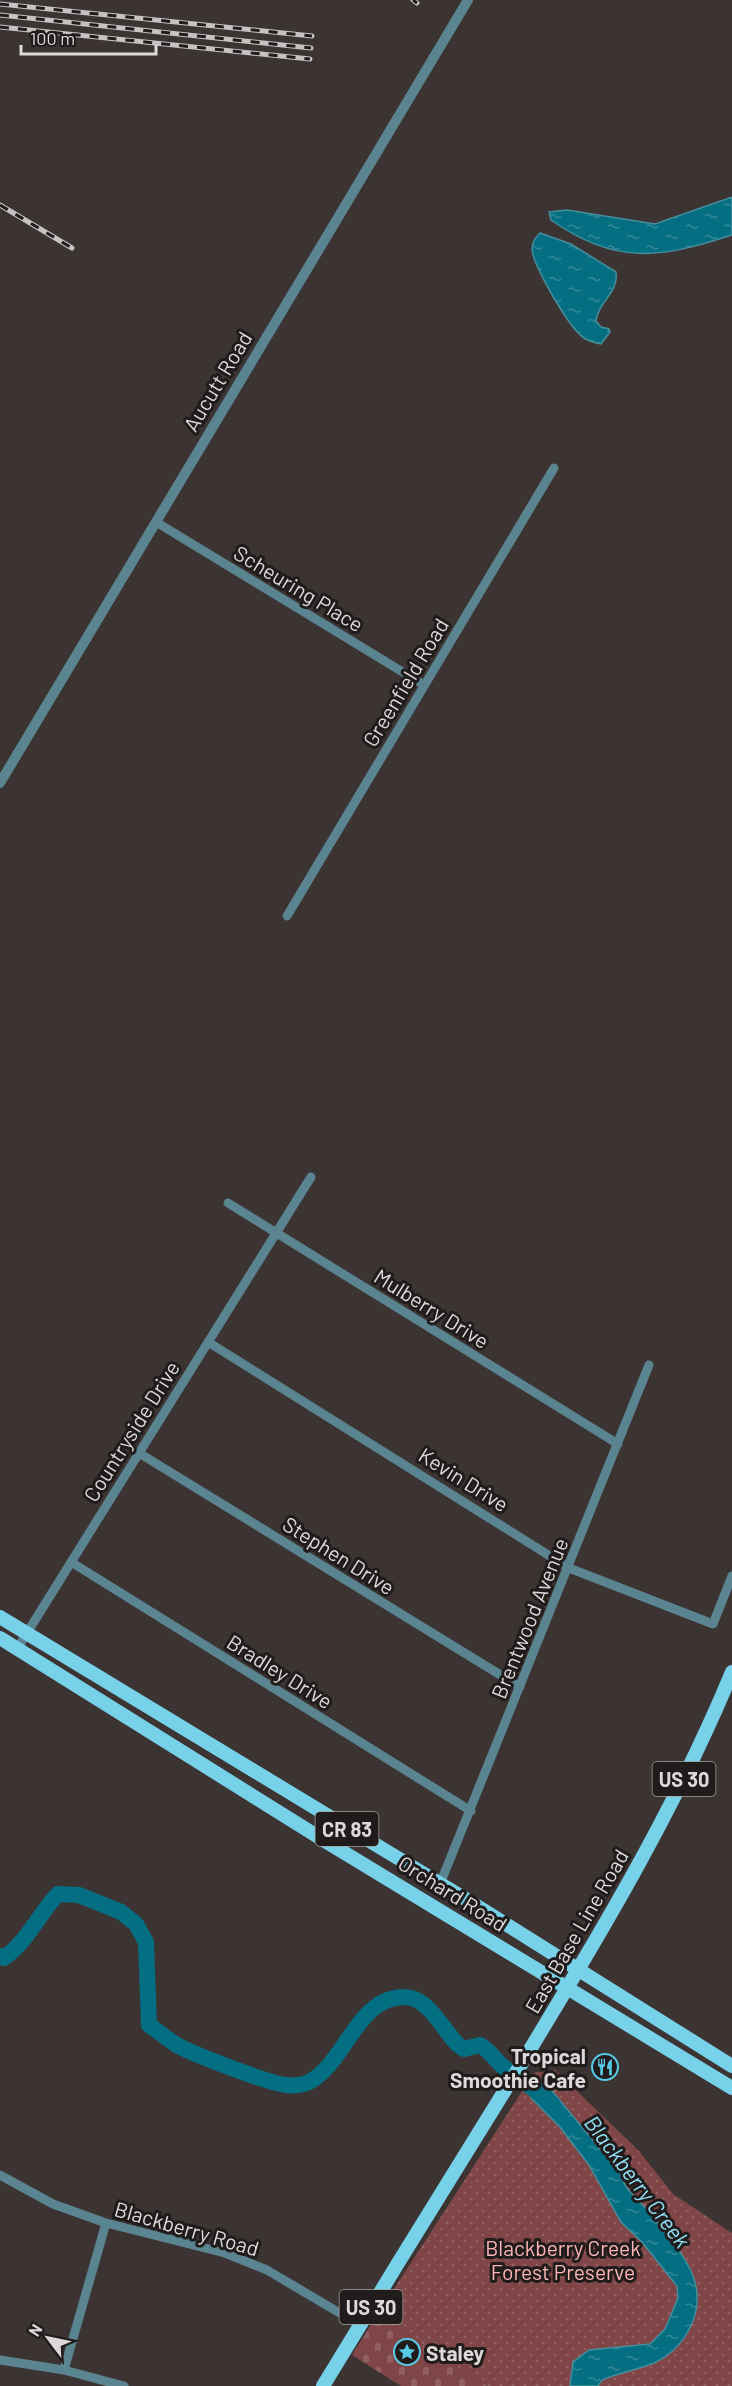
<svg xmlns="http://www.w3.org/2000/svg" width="732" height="2386" font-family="Barlow,sans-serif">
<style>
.cemetery{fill:url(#cemetery-stones)}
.park{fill:url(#park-dots)}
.water{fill:url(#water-ripples);stroke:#458e9c;stroke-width:1.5}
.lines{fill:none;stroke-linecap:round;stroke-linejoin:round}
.river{stroke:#046e82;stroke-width:16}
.minor{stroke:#5a848f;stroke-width:9}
.tertiary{stroke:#5a848f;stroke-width:10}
.primary{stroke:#77d2e9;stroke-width:14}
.rail-casing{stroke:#c8c3c3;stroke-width:5}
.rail{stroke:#201c1c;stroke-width:3;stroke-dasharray:9;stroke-linecap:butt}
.labels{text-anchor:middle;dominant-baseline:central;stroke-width:6;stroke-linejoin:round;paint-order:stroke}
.shield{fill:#201c1c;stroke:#a5a0a0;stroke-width:1.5}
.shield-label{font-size:20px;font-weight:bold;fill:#ded9d9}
.street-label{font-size:21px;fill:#ded9d9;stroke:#201c1c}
.poi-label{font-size:21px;font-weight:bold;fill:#ded9d9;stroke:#201c1c;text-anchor:end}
.park-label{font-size:21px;fill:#fdb5b5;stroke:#201c1c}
.water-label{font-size:22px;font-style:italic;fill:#91e1f6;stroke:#201c1c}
</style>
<defs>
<pattern id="cemetery-stones" width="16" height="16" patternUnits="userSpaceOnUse" patternTransform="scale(1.5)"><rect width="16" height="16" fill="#804647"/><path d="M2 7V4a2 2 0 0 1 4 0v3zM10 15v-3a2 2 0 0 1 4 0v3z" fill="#926061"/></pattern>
<pattern id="park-dots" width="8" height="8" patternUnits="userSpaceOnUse" patternTransform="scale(1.5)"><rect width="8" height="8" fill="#804647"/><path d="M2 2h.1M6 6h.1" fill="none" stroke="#926061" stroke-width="1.8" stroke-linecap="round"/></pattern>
<pattern id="water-ripples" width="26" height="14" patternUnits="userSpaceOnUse" patternTransform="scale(1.5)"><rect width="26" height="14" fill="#046e82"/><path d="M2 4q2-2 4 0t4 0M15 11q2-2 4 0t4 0" fill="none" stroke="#348999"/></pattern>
</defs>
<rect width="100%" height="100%" fill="#3c3333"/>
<path class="cemetery" d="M377 2315 487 2386H401L352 2355Z"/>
<path class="park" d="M555 2070 639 2151 673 2194 732 2233V2386H487L377 2315 534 2073Z"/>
<path class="water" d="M732 197V235C659 259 615 265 551 220L549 212 567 210 655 224Z
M540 233 571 244 616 272C619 293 598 302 596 321L601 327 609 329 610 332 601 344C595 343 589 341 584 338 570 329 533 266 532 249 532 242 535 238 540 233Z
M543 2080 620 2173C625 2192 641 2201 652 2216 666 2234 685 2255 693 2276 706 2311 686 2348 654 2363 637 2370 618 2373 602 2380L598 2386H570L573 2362 589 2350 650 2344 665 2329 678 2298 677 2286 642 2242 621 2222 589 2165 560 2127 531 2098Z"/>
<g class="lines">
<path class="river" d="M0 1956 4 1958C28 1941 38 1915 58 1894L79 1895 121 1912 136 1924 146 1942 149 2025C158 2031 166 2038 175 2044 192 2054 268 2083 286 2085 292 2086 304 2085 309 2082 346 2063 357 1996 405 1997 432 1997 448 2042 464 2049L480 2045C489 2050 493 2057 500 2064 517 2079 537 2089 553 2105"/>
<path class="minor" d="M156 522 424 685
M287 916 554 468
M228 1203 618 1444
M208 1342 569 1568 713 1624 732 1576
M139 1453 520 1687
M71 1562 471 1811
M17 1649 311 1177
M440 1884 649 1365
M0 2175 53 2204 106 2223 225 2253 267 2270 360 2325
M0 2360 64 2370 124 2386
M64 2370 106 2223"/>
<path class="tertiary" d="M0 783 468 0"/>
<path class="primary" d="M0 1617 472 1903 732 2066
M0 1638 325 1841 732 2088
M323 2386C388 2279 454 2172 520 2066 598 1938 675 1810 732 1672"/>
<defs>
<path id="rail" d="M413 0 417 3
M0 4 312 36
M0 15 311 48
M0 27 310 59
M0 205 72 248"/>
</defs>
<use href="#rail" class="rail-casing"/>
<use href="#rail" class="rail"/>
</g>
<defs>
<symbol id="restaurant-ring" viewBox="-11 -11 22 22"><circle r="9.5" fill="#201c1c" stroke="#58c9e4" stroke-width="1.5"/><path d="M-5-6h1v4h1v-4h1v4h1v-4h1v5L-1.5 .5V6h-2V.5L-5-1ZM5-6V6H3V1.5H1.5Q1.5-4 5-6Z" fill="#58c9e4"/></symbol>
<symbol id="sight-ring" viewBox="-11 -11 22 22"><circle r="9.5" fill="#201c1c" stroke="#58c9e4" stroke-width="1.5"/><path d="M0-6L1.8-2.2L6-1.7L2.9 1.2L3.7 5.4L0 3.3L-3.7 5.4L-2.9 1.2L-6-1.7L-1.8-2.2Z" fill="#58c9e4"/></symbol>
</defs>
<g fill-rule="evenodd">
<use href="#restaurant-ring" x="590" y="2052" width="30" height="30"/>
<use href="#sight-ring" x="392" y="2337" width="30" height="30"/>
</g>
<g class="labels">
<g class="shield">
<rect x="652.5" y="1762" width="63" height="34" rx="4.5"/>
<rect x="315.5" y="1812" width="63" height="34" rx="4.5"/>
<rect x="339.5" y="2290" width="63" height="34" rx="4.5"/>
</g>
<g class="shield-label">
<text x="684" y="1779">US 30</text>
<text x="347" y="1829">CR 83</text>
<text x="371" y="2307">US 30</text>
</g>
<g class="street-label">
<text transform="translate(217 381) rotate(-59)">Aucutt Road</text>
<text transform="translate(299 588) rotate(31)">Scheuring Place</text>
<text transform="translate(405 682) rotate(-59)">Greenfield Road</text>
<text transform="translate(432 1308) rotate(32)">Mulberry Drive</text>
<text transform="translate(131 1431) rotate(-58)">Countryside Drive</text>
<text transform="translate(464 1479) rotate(32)">Kevin Drive</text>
<text transform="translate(339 1555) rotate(32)">Stephen Drive</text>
<text transform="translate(529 1618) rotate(-68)">Brentwood Avenue</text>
<text transform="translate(280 1671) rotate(32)">Bradley Drive</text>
<text transform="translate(453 1893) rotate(32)">Orchard Road</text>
<text transform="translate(576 1931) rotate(-60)">East Base Line Road</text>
<text transform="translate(187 2228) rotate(16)">Blackberry Road</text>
</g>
<g class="poi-label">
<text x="586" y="2055">Tropical<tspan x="586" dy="24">Smoothie Cafe</tspan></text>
<text x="426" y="2352" text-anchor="start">Staley</text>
</g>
<g class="park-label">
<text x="563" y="2247">Blackberry Creek<tspan x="563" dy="24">Forest Preserve</tspan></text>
</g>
<g class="water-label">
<text transform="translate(638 2181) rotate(53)">Blackberry Creek</text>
</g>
</g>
<g transform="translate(48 2338) rotate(302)" stroke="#201c1c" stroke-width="4.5" paint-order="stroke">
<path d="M0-4.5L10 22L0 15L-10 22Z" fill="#ded9d9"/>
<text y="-9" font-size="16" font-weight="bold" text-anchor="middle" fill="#ded9d9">N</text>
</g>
<path d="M21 45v9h135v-9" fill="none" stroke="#ded9d9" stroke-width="3"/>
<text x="30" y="45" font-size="18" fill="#ded9d9" stroke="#201c1c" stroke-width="4.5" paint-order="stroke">100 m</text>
</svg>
